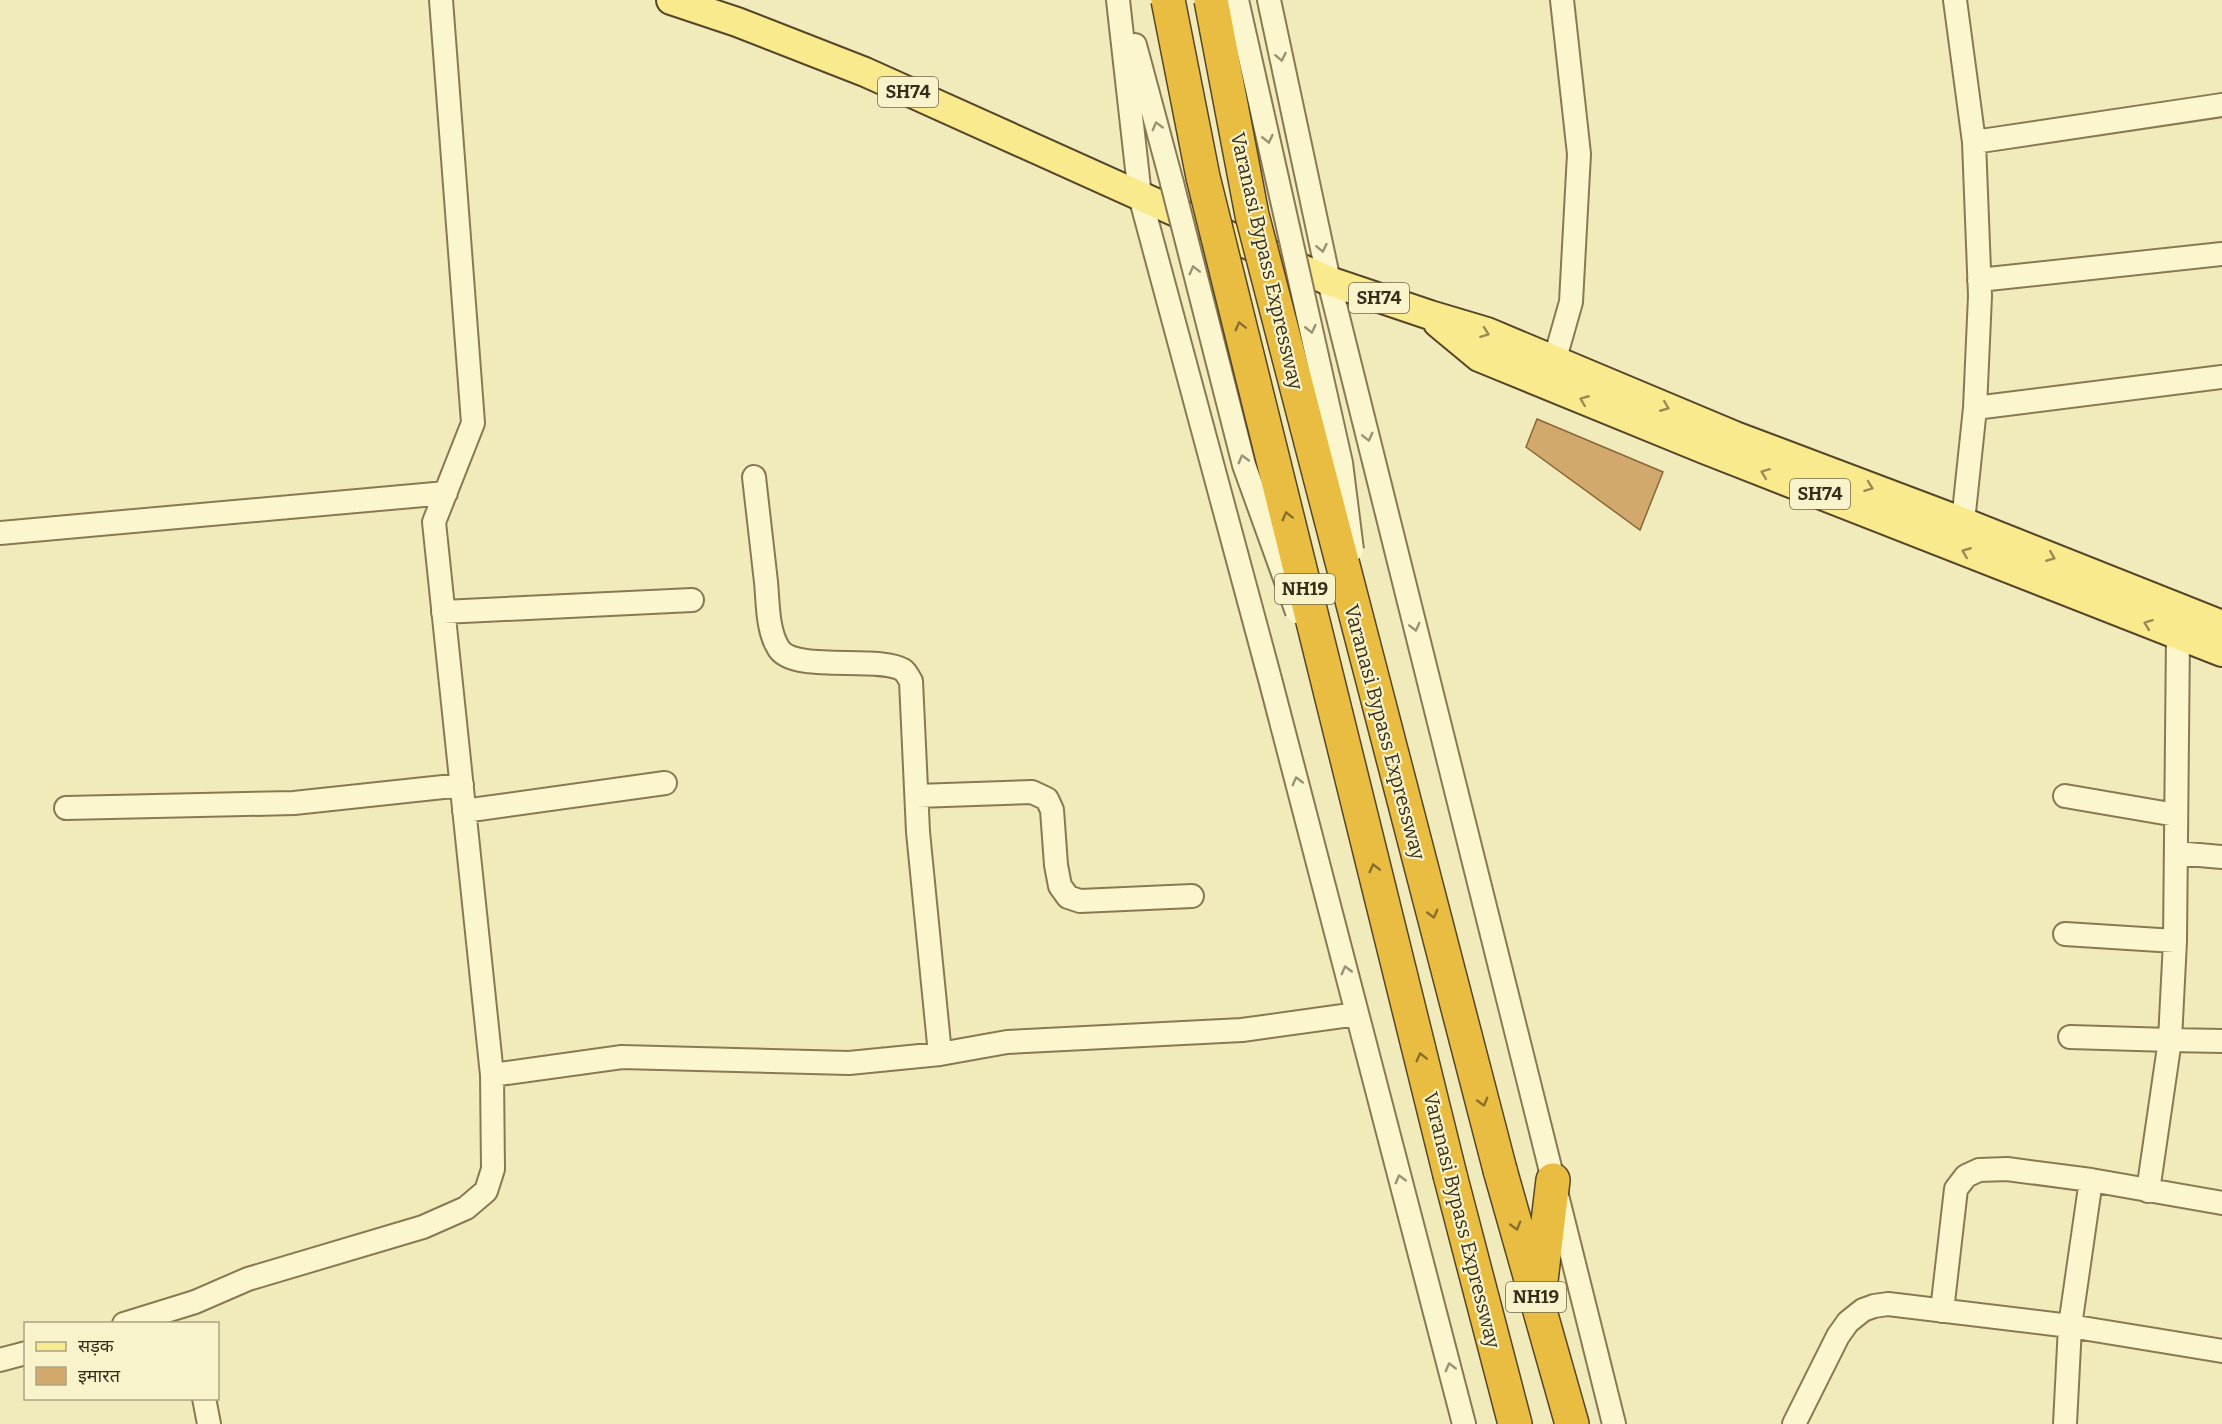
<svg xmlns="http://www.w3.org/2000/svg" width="2222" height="1424" font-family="Bitter,'Noto Sans Devanagari',serif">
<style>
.building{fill:#d2a96d;stroke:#896738;stroke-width:1.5}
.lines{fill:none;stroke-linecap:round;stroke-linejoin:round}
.minor-casing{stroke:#897953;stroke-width:26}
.major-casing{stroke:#554529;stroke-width:32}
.highway-casing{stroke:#554529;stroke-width:36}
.minor{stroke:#fbf6ce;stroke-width:22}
.major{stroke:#f9ea8d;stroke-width:28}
.highway{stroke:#e9bd42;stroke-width:33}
.minor-bridge-casing{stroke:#897953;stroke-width:26;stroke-linecap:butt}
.highway-bridge-casing{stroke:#554529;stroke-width:36;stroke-linecap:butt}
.minor-bridge{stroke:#fbf6ce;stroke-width:22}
.highway-bridge{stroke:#e9bd42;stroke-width:33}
.oneway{stroke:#989274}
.oneway2{stroke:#876e2c}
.oneway3{stroke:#988c54}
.labels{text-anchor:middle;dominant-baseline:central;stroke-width:4.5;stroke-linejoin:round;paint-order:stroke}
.shield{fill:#f8f3ca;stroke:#70684f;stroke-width:1.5}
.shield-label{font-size:18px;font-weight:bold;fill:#362d1a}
.street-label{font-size:20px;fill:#362d1a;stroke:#f8f3ca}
</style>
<rect width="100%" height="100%" fill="#f1eaba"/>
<path class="building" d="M1537 419 1663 472 1640 530 1526 447Z"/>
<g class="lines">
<defs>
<path id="minor" d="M1118 0 1140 196 1270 679 1464 1424
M1269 0 1329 281 1614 1424
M1955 0 1974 142
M1135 45 1172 183
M1979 280 2222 254
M1554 362 1571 302 1579 154 1562 0
M1975 408 2222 377
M754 477C758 512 762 547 766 582 768 602 767 631 779 649 795 673 880 655 903 670 907 673 908 677 911 681L918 832 940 1054
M1963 522 1975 408 1980 296 1974 142 2222 105
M0 533 446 493
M443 612 692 600
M2178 636 2175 941 2170 1040 2222 1041
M917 796 1032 792 1047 799 1052 810 1056 865 1060 886 1068 897 1080 901 1192 896
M2065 796 2176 815
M66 808 294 803 462 785
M464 811 665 783
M2176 853 2222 857
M2065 934 2175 941
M2070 1037 2170 1040 2148 1191
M492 1075 622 1057 849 1063 940 1054 1007 1042 1242 1030 1357 1014
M1942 1311 1956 1189 1966 1176 1979 1170 2007 1169 2091 1180 2222 1203
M124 1324 195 1302 248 1279 423 1227 466 1208 486 1191 493 1169 492 1075 434 522 473 423 441 0
M0 1360 26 1353
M204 1398 209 1424
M1794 1424 1838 1336 1848 1322 1863 1310 1874 1306 1888 1304 2070 1326 2222 1351
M2065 1424 2070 1326 2091 1180"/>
<path id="major" d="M671 0 737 22 865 72 1329 281 1430 315 1487 332 1735 436 1963 522 2222 625
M1438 323 1479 357 1704 449 2222 652"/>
<path id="highway" d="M1500 1170 1572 1424
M1450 1175 1515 1424
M1540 1289 1553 1180"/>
</defs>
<use href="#minor" class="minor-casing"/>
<use href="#major" class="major-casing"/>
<use href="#highway" class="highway-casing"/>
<use href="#minor" class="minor"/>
<use href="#major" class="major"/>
<use href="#highway" class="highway"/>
<defs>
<path id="minor-bridge" d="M1237 0 1341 463 1352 550
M1172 183 1244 465 1297 612"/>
<path id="highway-bridge" d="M1168 0 1203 177 1450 1175
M1211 0 1252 215 1500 1170"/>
</defs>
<use href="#minor-bridge" class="minor-bridge-casing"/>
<use href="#highway-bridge" class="highway-bridge-casing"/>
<use href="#minor-bridge" class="minor-bridge"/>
<use href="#highway-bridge" class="highway-bridge"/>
</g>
<defs><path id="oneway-chevron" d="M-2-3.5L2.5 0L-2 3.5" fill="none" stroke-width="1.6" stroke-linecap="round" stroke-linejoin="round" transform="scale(1.5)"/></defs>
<g class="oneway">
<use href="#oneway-chevron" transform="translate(1281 57) rotate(78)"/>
<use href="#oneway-chevron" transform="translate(1157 126) rotate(-105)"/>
<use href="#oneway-chevron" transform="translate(1268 139) rotate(77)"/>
<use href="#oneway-chevron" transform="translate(1322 248) rotate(78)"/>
<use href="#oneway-chevron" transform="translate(1194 270) rotate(-104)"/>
<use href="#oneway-chevron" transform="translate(1311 329) rotate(77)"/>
<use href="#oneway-chevron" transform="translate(1368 437) rotate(76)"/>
<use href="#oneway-chevron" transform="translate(1243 459) rotate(-105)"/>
<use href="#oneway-chevron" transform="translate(1415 627) rotate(76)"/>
<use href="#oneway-chevron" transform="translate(1297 781) rotate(-105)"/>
<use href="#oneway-chevron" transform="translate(1346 970) rotate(-105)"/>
<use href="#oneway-chevron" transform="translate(1400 1179) rotate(-105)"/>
<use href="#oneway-chevron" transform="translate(1450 1367) rotate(-105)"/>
</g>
<g class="oneway2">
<use href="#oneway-chevron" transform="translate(1240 326) rotate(-104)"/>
<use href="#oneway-chevron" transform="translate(1287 516) rotate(-104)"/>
<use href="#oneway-chevron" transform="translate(1374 868) rotate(-104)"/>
<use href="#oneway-chevron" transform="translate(1433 914) rotate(75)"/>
<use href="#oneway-chevron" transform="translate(1421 1057) rotate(-104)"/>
<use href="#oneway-chevron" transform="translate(1483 1102) rotate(75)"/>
<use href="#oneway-chevron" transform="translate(1516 1226) rotate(74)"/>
</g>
<g class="oneway3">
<use href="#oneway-chevron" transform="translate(1485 333) rotate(20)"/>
<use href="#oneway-chevron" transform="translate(1584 400) rotate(-158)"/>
<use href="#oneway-chevron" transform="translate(1665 407) rotate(22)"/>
<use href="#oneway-chevron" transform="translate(1765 473) rotate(-159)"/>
<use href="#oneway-chevron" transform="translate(1869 487) rotate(20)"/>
<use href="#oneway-chevron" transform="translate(1966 552) rotate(-158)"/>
<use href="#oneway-chevron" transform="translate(2051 557) rotate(22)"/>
<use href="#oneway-chevron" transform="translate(2148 624) rotate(-159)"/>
</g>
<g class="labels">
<g class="shield">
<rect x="878" y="77" width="60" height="30" rx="4.5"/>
<rect x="1349" y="283" width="60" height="30" rx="4.5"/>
<rect x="1790" y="479" width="60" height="30" rx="4.5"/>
<rect x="1275" y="574" width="60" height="30" rx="4.5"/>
<rect x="1506" y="1282" width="60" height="30" rx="4.5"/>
</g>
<g class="shield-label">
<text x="908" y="92">SH74</text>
<text x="1379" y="298">SH74</text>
<text x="1820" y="494">SH74</text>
<text x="1305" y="589">NH19</text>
<text x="1536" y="1297">NH19</text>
</g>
<g class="street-label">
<text transform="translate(1267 261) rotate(77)">Varanasi Bypass Expressway</text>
<text transform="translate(1385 732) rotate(75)">Varanasi Bypass Expressway</text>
<text transform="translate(1462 1220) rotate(76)">Varanasi Bypass Expressway</text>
</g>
</g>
<rect x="24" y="1322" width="195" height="78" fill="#f8f3ca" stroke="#aaa484" stroke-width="1.5"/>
<rect x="36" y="1342" width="30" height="9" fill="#f9ea8d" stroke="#aaa484" stroke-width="1.5"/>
<text x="78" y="1352" font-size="18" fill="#362d1a">सड़क</text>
<rect x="36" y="1367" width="30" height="18" fill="#d2a96d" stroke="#aaa484" stroke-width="1.5"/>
<text x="78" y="1382" font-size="18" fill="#362d1a">इमारत</text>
</svg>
